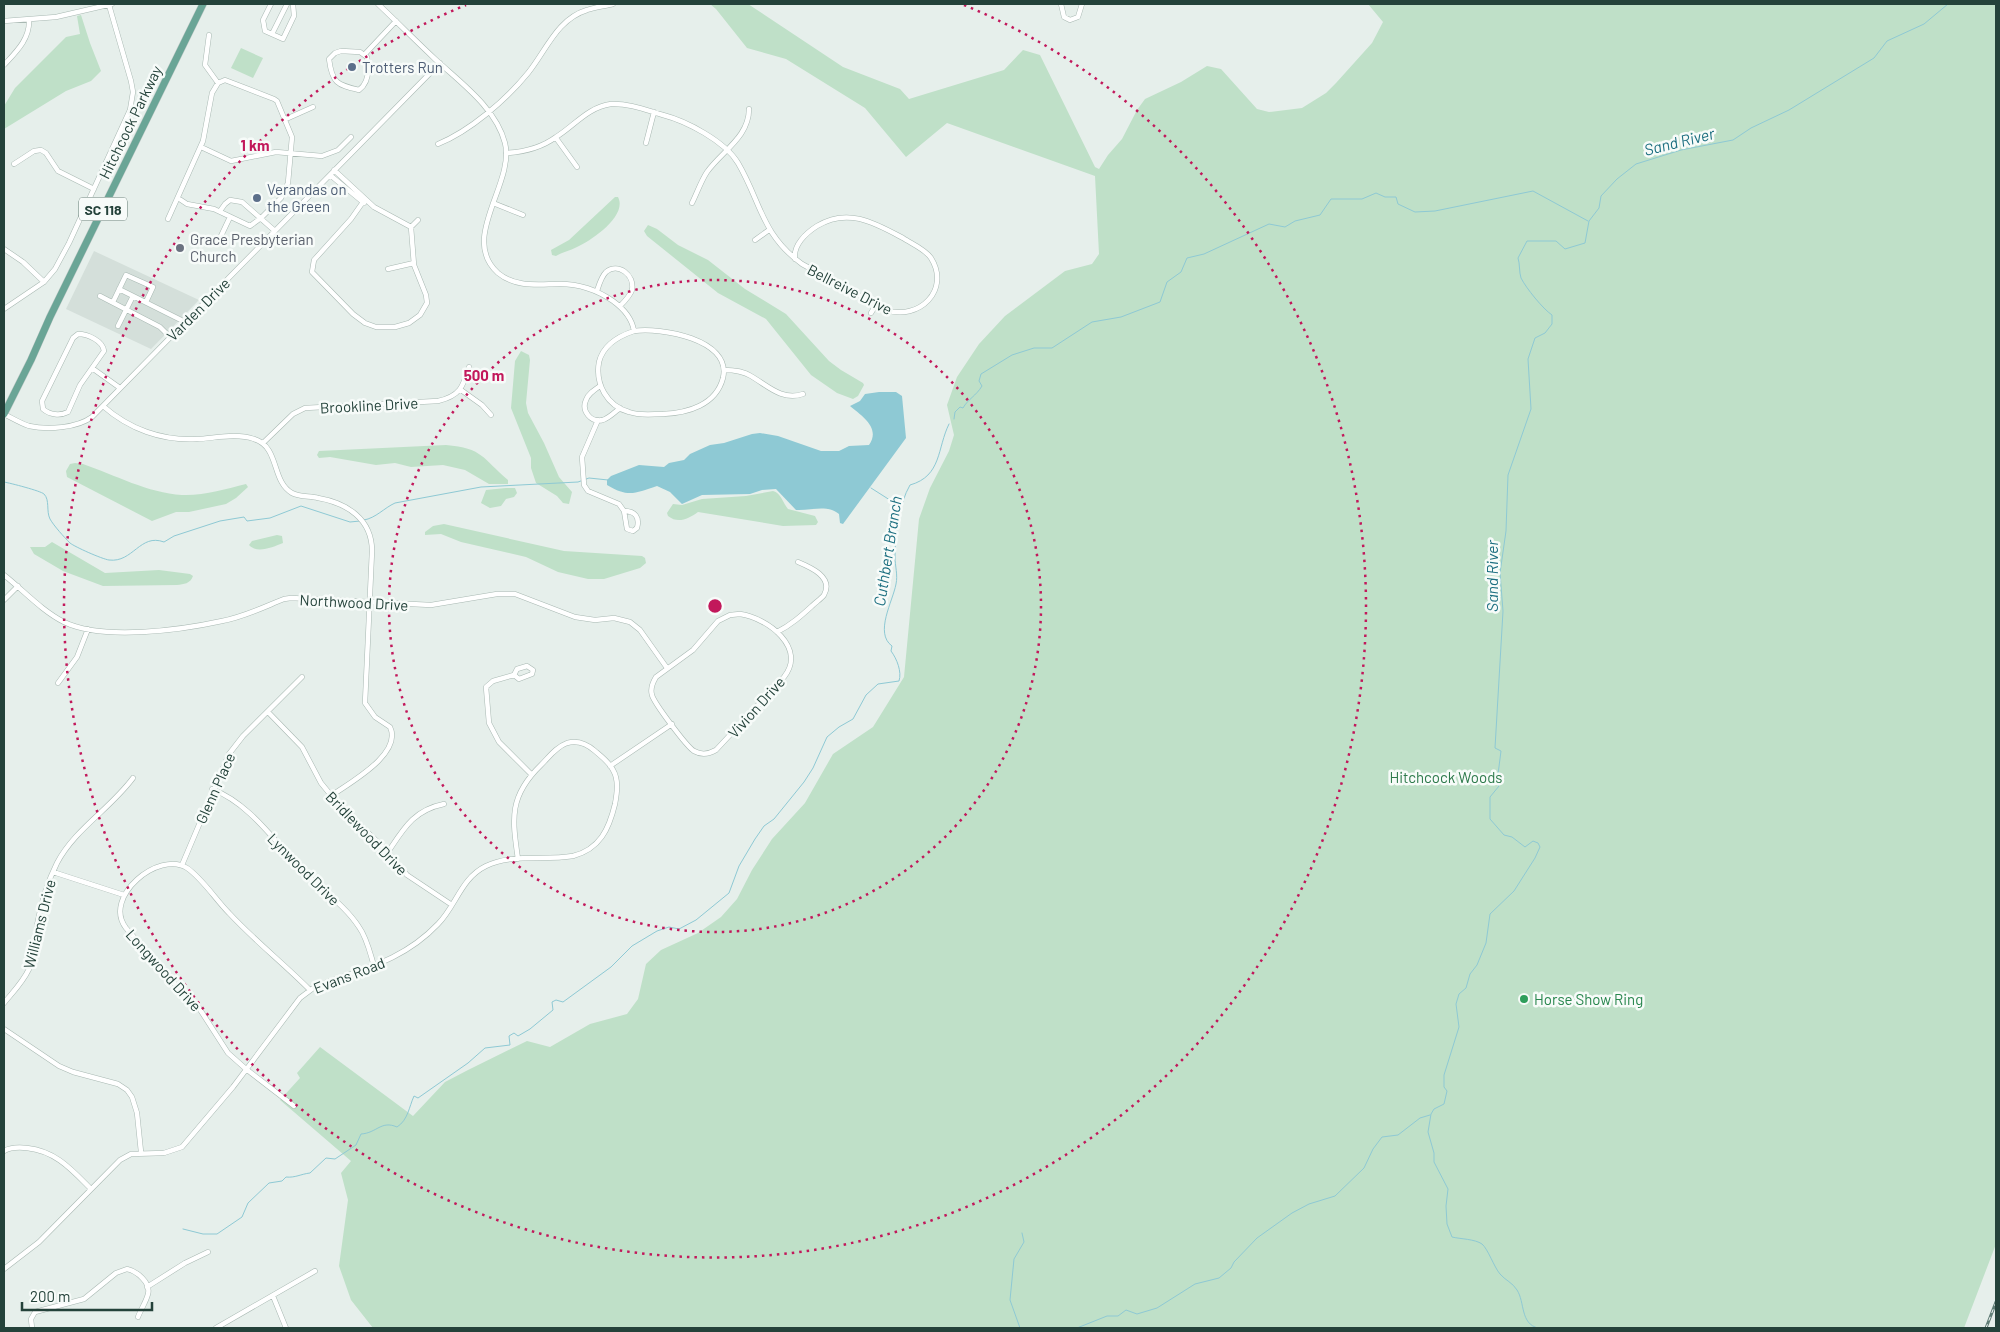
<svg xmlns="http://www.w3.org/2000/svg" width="2000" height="1332" font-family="Barlow,sans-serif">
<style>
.built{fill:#d4dfda}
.green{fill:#bfe0c8}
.water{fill:#8ec9d4}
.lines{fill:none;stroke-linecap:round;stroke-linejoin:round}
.stream{stroke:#8ec9d4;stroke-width:1}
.street-casing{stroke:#a8b8b2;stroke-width:5.5}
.primary-casing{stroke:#c2cac8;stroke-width:8}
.street{stroke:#fff;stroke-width:4.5}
.primary{stroke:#6aa596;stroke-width:7}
.rail-casing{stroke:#5f7d75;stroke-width:3}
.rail{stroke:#f7fbf9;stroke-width:1;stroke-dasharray:4;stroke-linecap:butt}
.ring{fill:none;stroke:#c2185b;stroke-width:2.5;stroke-dasharray:2.5 5}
.service-dot{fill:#5c6f8a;stroke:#f7fbf9;stroke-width:2}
.worship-dot{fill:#6b7280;stroke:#f7fbf9;stroke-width:2}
.leisure-dot{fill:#2e9e5b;stroke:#f7fbf9;stroke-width:2}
.labels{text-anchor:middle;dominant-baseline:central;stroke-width:5;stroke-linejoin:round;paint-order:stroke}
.shield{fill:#f7fbf9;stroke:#637a73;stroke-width:1}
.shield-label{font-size:14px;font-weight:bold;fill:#24423a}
.service-label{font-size:15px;fill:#4e5e75;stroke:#f7fbf9;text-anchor:start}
.street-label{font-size:15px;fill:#24423a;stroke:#f7fbf9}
.worship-label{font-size:15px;fill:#5b616d;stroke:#f7fbf9;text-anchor:start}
.park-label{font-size:15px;fill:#2d7a4b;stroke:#f7fbf9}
.leisure-label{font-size:15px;fill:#27864d;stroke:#f7fbf9;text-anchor:start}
.water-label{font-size:16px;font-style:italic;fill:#1c6f80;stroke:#f7fbf9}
.centre{fill:#c2185b;stroke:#f7fbf9;stroke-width:2.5}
.ring-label{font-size:15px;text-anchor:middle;font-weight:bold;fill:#c2185b;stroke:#f7fbf9;stroke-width:5;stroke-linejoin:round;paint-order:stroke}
</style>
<rect width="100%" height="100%" fill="#e6efeb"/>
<path class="built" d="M94 251 199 300 151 349 66 309Z"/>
<path class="green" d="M710 4H748L843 67 900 89 909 99 1004 70 1023 50 1040 55 1095 167 1099 169 1108 155 1122 139 1137 110 1145 99 1181 82 1207 66 1221 69 1257 109 1269 112 1302 108 1326 93 1336 83 1372 43 1383 22 1368 4H1996V1244L1964 1328H373L351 1300 339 1266 348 1200 341 1173 351 1161 280 1100 300 1078 297 1073 320 1047 413 1116 445 1082 468 1070 527 1041 550 1047 590 1024 627 1014 638 999 646 964 661 950 698 933 721 917 737 899 752 870 772 839 805 803 833 754 873 727 904 677 919 519 930 488 949 451 954 435 947 405 957 377 979 344 1005 316 1065 271 1092 264 1099 254 1095 176 947 123 906 157 865 108 786 59 747 48 716 9Z
M81 15 90 43 101 71 91 81 66 91 4 129V106L15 88 66 37 80 34 77 16Z
M241 48 263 58 253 78 231 68Z
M615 197H618C628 216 591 241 577 247 570 251 562 252 556 256L552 255 551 250 569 240Z
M648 225 657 229 678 245 708 260 745 289 786 314 829 361 841 370 863 383 864 385 858 396 853 399 837 393 811 375 766 319 718 293 647 236 644 231Z
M521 351 529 355 530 360 526 403 528 413 544 443 559 477 572 492 569 504 563 503 557 496 536 483 531 468V458L511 408 515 361Z
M446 445C483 448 482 458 508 480V484H489L465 470 443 465 411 467 395 463 376 465 330 457 319 458 317 455 319 451Z
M75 463 83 464C115 475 148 493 182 495 203 496 226 489 246 484L248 487 236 498 226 504 189 512H176L152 521 67 477 66 471 70 464Z
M506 488H515L517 493 514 497 506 499 501 506 490 508 481 503 486 490Z
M773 491C781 493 783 503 788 509L815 516 818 522 816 525 783 526 698 512C688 519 678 524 668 516L667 513 673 504 682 505 702 499 746 496Z
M444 524 564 551 642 556 645 558 646 563 640 568 604 579H588L558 572 526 557 461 542 441 534 425 535V532L433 526Z
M277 535 282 536 283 543C273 547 257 554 249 545L252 541Z
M52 542 105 573 159 570 190 574 193 576C190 584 184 584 177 585L103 586 63 571 34 554 30 547H45Z"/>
<path class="water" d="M879 392H896L902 396 906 438 843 524 840 523 839 514C826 504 811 511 796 510L776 489 762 490 750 494 702 495 682 504 670 492 657 486C635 493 629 498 607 485V480L611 476 639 465 664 467 669 463 684 460 690 454 710 445 724 443 752 434 760 433 778 436 821 451H839L849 446 869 445C881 428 862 416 850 406L860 401 865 394Z"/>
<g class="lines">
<path class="stream" d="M954 419 955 412 960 407 963 408C968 399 976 396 982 386L979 381 981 374 1012 355 1034 348H1052L1092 322 1121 317 1160 302 1167 282 1181 272 1187 258 1204 254 1269 224 1285 227 1295 221 1320 215 1331 199H1362L1376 193 1385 197H1396L1398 204 1415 212 1435 211 1533 191 1588 221
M4 482C10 483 41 491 44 494 50 500 46 511 50 519 54 526 64 537 70 543 75 547 102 559 109 560 133 563 140 533 164 542L174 536 220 521 244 517 247 521 270 518 301 506 350 522 360 521
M871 488 893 502 902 505
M364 520C376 518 384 508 395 503L481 487 578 482 589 478 608 480
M183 1229 203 1234H217L242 1217 248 1203 269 1183 282 1181 286 1177C295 1178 301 1174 310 1173L326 1158 335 1159 356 1145 361 1134C377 1133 381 1120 397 1127 408 1120 409 1107 414 1096L418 1098 468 1063 485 1048 510 1045 509 1036 514 1033 518 1036 530 1029 553 1010 552 1002 556 1000 563 1002 611 967 632 946 657 931 669 927 679 929 696 920 729 893 739 866 755 839 764 826 774 819 804 782 813 768 827 737 839 727 853 719 866 695 878 684 899 681C902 672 897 659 891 651L892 646C874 633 893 601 896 584 898 575 895 566 895 557 895 534 899 504 910 485 942 476 937 448 949 424
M1020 1328 1010 1300 1014 1259 1024 1242 1022 1233
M1077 1328 1107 1316H1118L1126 1310 1137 1314 1157 1308 1195 1284 1219 1278 1231 1268 1234 1262 1257 1238 1292 1213 1309 1204 1335 1196 1364 1168 1373 1149 1382 1137 1398 1135 1420 1118 1430 1115
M1538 1328C1520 1324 1525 1302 1517 1290 1513 1283 1505 1280 1500 1274 1494 1267 1488 1249 1482 1244 1475 1239 1460 1239 1452 1237L1447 1224 1446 1206 1448 1189 1434 1162V1153L1428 1132 1431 1114 1434 1109 1444 1104 1447 1091 1444 1087V1075L1459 1027 1456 1004 1459 994 1466 988 1470 974 1477 965 1486 943 1490 914 1514 891 1535 858 1540 847 1538 843 1533 841 1525 847 1512 837 1504 835 1490 819V797L1499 786 1497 782 1501 751 1495 748 1503 611 1500 573 1506 531 1508 475 1531 409 1528 359 1535 338 1545 333 1552 324V315C1543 309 1526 288 1521 278 1519 272 1520 264 1518 258L1527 241H1556L1565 249 1585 243 1589 221 1599 208 1601 196 1617 179 1636 164 1681 150 1733 140 1751 128 1789 110 1874 58 1887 41 1924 24 1948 4"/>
<defs>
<path id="street" d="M271 4 263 20 265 31 283 39 294 16 293 4
M378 4C397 22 416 41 435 59 461 83 496 108 505 143 515 184 459 238 498 273 516 288 539 284 560 284 580 284 597 290 613 301 624 309 632 318 634 331
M1061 4 1064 17 1070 20 1078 17 1082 4
M4 21 56 17 112 4
M272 34 287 4
M209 35 205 65 218 83
M341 51 360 52 367 57C369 68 370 82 359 90 337 85 332 83 329 59L335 53Z
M365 54 396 21
M4 65C16 52 30 39 29 20
M286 119 313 107
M556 138 577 167
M646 143 654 112
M438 144C470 131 506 100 528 73 546 51 557 19 587 10 595 7 605 6 613 4
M201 147 231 161 276 152 322 156 338 150 351 137
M506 153C525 152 541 148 556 137 574 126 588 107 611 104 628 103 646 110 663 115 686 121 725 141 738 163 761 202 761 234 802 264L886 310C919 321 951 290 931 258 925 249 912 244 903 238 875 223 848 207 817 226 806 233 793 245 795 259
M14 164 34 151 41 150 46 153 58 171 94 189
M334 170 374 207 411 227 414 265 426 295 427 303 420 315 409 323 395 327H376L365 323 353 314 312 272 314 260 351 219 363 202
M330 175 364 203
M493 203 523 215
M692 203C697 193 701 181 707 172 722 151 749 137 749 109
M220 211 225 204 230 200 242 202 275 231
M168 219 203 141 212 93 218 83 225 80 274 99 277 101 292 137 288 183 281 198 261 218 250 226 214 209 187 204 178 198
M411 227 418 220
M221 236 230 217
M755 240 769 230
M4 249 23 262 44 282
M388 269 414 263
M119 289 185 322
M597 291C599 285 601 277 606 272 618 262 635 275 632 290 630 296 625 301 620 306
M100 296 160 327 170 337
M113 302 126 275 153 287 146 302
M4 309 44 282 55 269 69 243 130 110 133 92 131 81 109 5
M871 313 876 305
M118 326 133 296
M634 331C660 327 732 339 723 378 716 405 688 413 663 414 652 414 640 416 629 412 607 406 595 384 599 362 603 345 619 336 634 331Z
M78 334C88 334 103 341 104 351L80 385 68 412C60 416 50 415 43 409L42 401 73 338Z
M92 368 120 388
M724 370C733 370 743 371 751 376 768 386 782 401 803 394
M600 386C594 390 588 394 586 400 581 411 591 423 603 420 609 418 615 412 620 408
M461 390 482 405 491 415
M103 406C129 429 162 441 197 439 216 438 236 433 254 439 280 447 271 481 292 493 299 497 310 496 318 498 347 503 372 519 372 551L365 703 375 717 390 727C403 754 349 783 331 796
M4 414C12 418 20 423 29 426 48 430 77 428 92 417L440 63
M598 420 582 457 584 485 588 491 619 504 624 511
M263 443 293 414 305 408 438 401C460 396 463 387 469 367
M624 511C635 511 640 517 637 528L633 531 627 529Z
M4 575C23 590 42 611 64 622 103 641 181 630 222 621 244 617 264 607 284 599L291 598 431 605 497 594H515L575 617 595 620 614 618 630 622 640 630 667 668
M4 600 18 586
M740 614C768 618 807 648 784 677L716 750C709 754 701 755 694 751 687 747 654 703 652 695 650 689 653 682 656 677L693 650 718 621 730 615Z
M777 632C791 625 801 616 812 606 816 602 821 599 824 595 834 577 810 567 798 562
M514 675 517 669 527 666 533 670 532 674 519 679 514 675 493 681 486 687 489 723 499 742 531 774
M58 683 77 657 88 629
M268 712 302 747 321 783 339 805 384 848 407 875 452 905
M610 766 672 724
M212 789C253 805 277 846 308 876 325 892 346 907 359 927 367 938 370 953 374 966
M388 852C404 828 414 810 444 804
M182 865 229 754 243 736 302 677
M53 872 124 895
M4 1003C13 992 23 982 29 969 35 955 35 940 37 925 41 903 47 883 57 863 75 829 110 809 133 778
M4 1029 59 1066 73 1072 118 1084 127 1090 132 1097 137 1113 141 1152
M294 1106 246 1069 228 1053 199 1008 172 981 126 928C102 897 159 850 187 868 202 878 216 900 229 913 254 940 283 963 309 989
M4 1151C11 1147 18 1147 27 1148 56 1151 72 1170 91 1189
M4 1269 39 1242 120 1160 131 1154 164 1153 182 1147 233 1087 300 998 316 986C362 969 403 961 438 924 456 906 461 878 486 866 512 853 544 861 573 856 600 849 609 829 615 804 617 793 619 780 613 770 609 762 601 756 595 751 587 744 578 740 567 743 556 747 549 757 541 765 509 796 512 818 518 859
M147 1287 185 1263 208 1252
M273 1296 286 1328
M32 1328 31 1319 35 1312 84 1299 116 1273 127 1269C137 1271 151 1283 148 1294 146 1302 141 1309 138 1317
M216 1328 315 1271"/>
<path id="primary" d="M4 414 31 360 50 317 203 4"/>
</defs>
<use href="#street" class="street-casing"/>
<use href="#primary" class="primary-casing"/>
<use href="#street" class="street"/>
<use href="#primary" class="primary"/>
<defs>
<path id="rail" d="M1986 1328 1996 1302"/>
</defs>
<use href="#rail" class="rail-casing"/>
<use href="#rail" class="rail"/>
</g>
<g class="ring">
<circle cx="715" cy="606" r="326"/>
<path d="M964 5A651 651 0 1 1 466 5"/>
</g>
<g class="service-dot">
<circle cx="352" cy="67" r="5"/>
<circle cx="257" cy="198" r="5"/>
</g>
<circle class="worship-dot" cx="180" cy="248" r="5"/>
<circle class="leisure-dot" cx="1524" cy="999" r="5"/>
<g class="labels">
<rect class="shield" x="79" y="197.5" width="48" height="23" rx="4"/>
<g class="shield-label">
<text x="103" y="209">SC 118</text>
</g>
<g class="service-label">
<text x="362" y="67">Trotters Run</text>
<text x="267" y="189">Verandas on<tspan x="267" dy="17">the Green</tspan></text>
</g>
<g class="street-label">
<text transform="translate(130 122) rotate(-64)">Hitchcock Parkway</text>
<text transform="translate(850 289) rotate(27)">Bellreive Drive</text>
<text transform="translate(198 309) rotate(-45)">Varden Drive</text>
<text transform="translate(369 405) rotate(-3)">Brookline Drive</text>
<text transform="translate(354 602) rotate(3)">Northwood Drive</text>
<text transform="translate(756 707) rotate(-48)">Vivion Drive</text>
<text transform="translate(215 788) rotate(-66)">Glenn Place</text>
<text transform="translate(367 833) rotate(46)">Bridlewood Drive</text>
<text transform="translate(304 869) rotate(45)">Lynwood Drive</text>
<text transform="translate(39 924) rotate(-76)">Williams Drive</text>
<text transform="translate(164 970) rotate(48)">Longwood Drive</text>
<text transform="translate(349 975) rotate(-21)">Evans Road</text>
</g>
<g class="worship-label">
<text x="190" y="239">Grace Presbyterian<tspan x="190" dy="17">Church</tspan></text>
</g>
<g class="park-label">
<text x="1446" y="777">Hitchcock Woods</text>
</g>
<g class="leisure-label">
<text x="1534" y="999">Horse Show Ring</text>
</g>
<g class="water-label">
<text transform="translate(1679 141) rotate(-14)">Sand River</text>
<text transform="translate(887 551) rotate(-81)">Cuthbert Branch</text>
<text transform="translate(1491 576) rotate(-90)">Sand River</text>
</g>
</g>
<circle cx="715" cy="606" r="8" class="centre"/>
<g class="ring-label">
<text x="255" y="151">1 km</text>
<text x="484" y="381">500 m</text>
</g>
<rect width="2000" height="1332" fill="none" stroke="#24423a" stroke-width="10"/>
<path d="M22 1302v8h130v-8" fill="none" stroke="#24423a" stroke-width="2.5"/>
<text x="30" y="1302" font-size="15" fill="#24423a" stroke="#f7fbf9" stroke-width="4" paint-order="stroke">200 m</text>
</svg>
